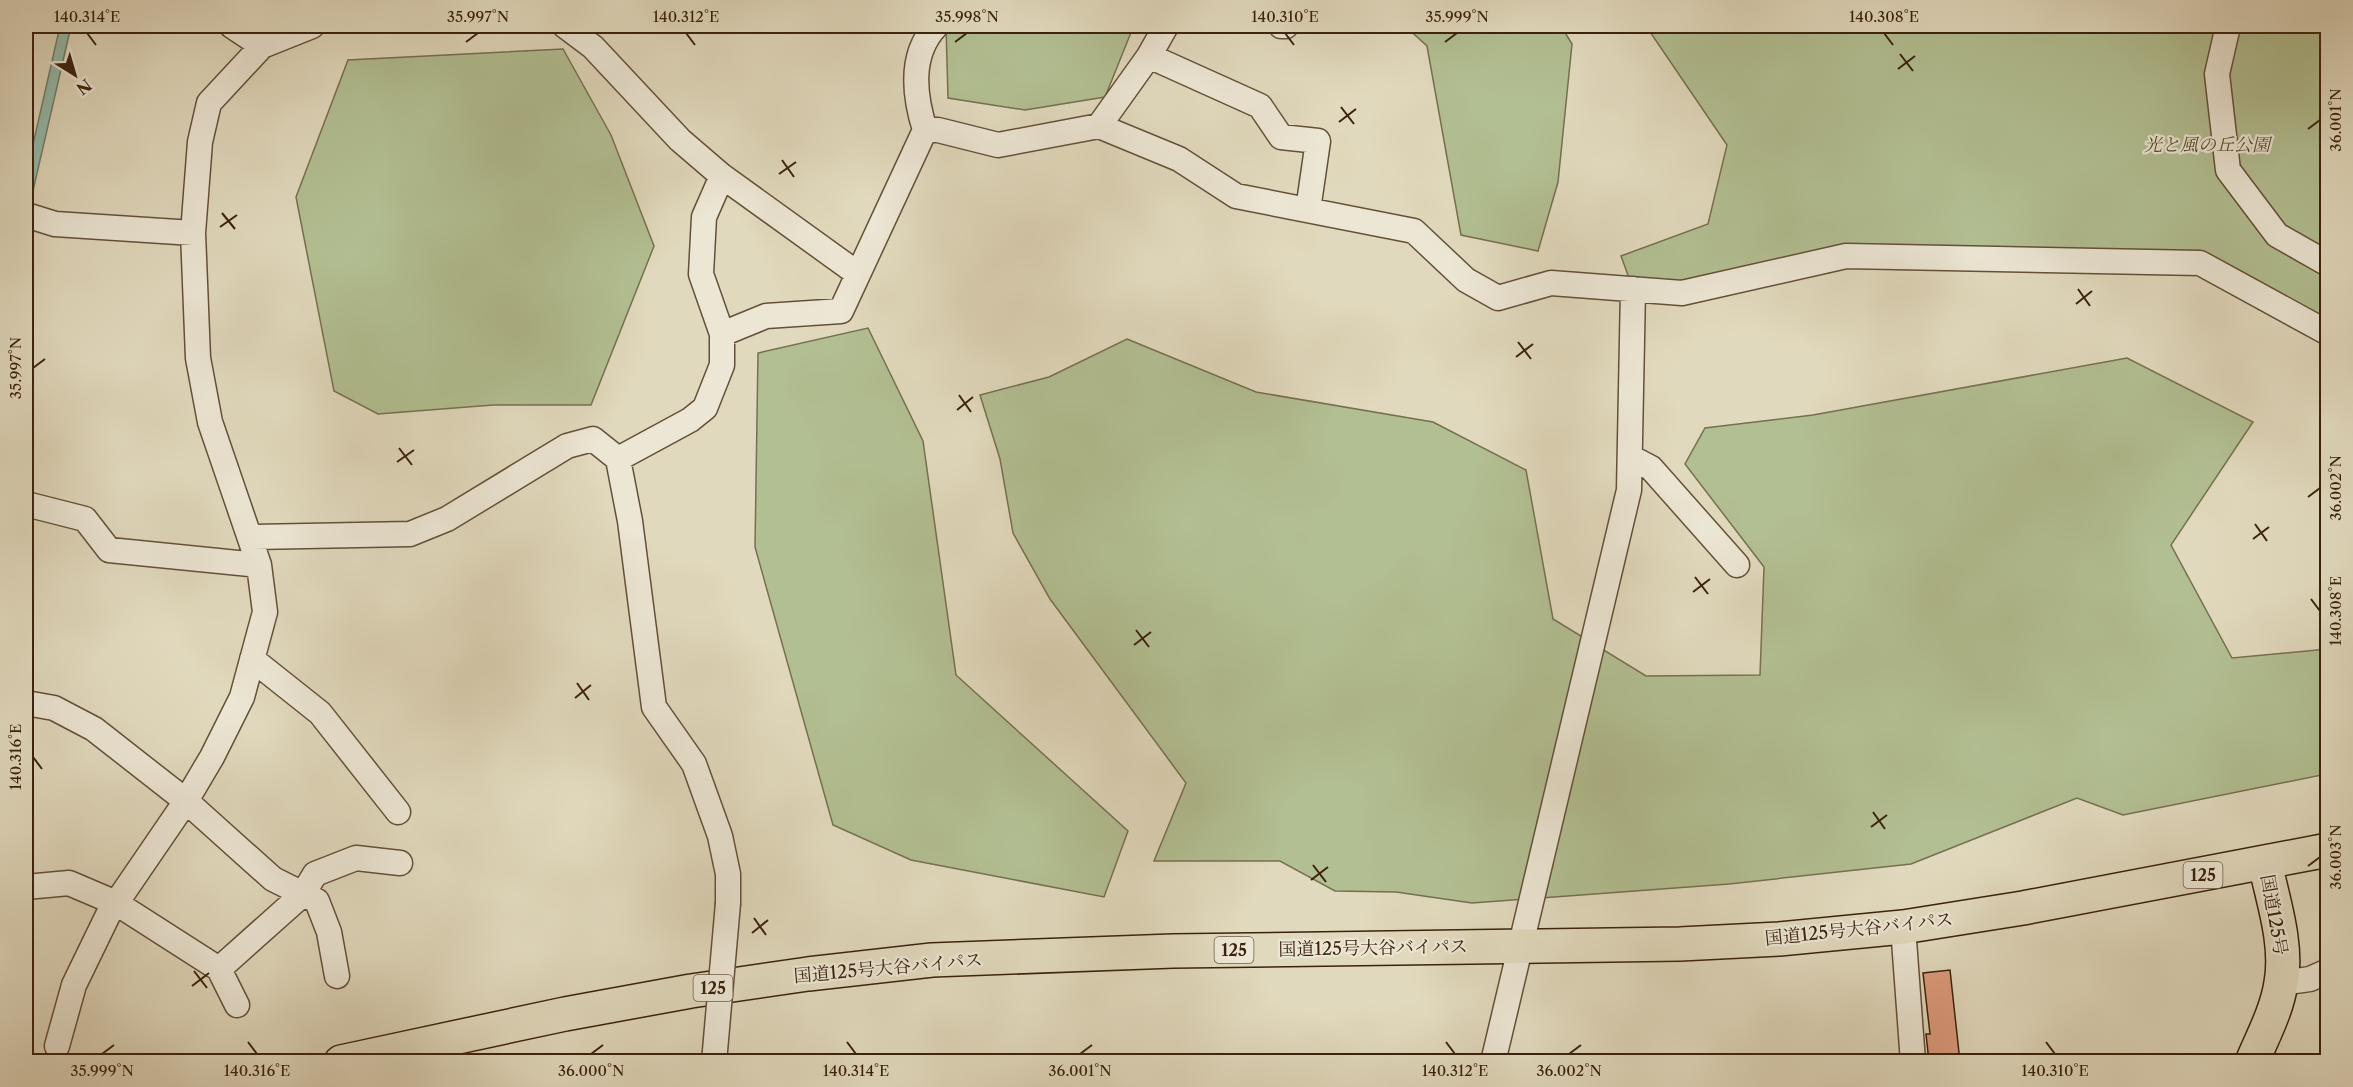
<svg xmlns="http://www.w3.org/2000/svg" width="2353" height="1087" font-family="'Libre Caslon Text','Noto Serif JP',serif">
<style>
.green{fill:#b2bf92;stroke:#767050;stroke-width:1.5}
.water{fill:#95bbac;stroke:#717e6c;stroke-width:1.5}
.building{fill:#dd9b7c;stroke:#3a220d;stroke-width:1.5}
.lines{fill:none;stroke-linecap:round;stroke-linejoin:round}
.minor-casing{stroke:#645039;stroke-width:27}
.highway-casing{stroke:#3a220d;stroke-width:36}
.minor{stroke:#ece6d4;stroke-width:24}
.highway{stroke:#e1d9bd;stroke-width:33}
.minor-bridge-casing{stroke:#645039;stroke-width:27;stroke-linecap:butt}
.minor-bridge{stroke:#ece6d4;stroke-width:24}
.ticks{fill:none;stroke:#3a220d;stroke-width:2}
.labels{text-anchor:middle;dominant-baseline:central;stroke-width:4.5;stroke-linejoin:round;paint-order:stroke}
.shield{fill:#ece6d4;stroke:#6f5d49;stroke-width:1.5}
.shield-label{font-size:16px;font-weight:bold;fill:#3a220d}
.park-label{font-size:18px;font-style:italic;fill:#58492e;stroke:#ece6d4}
.street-label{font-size:18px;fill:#3a220d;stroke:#ece6d4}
.neatline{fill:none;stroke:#3a220d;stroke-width:2}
.ticks-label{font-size:15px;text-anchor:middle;fill:#3a220d}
</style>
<rect width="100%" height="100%" fill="#e1d9bd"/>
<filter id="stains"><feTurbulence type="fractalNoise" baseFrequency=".00333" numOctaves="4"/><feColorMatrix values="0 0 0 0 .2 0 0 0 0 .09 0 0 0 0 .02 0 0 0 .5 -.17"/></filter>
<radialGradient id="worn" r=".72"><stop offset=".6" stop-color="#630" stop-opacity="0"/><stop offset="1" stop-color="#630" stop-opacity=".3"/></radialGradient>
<path class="green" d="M946 26H1142L1132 30 1105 97 1025 110 948 98Z
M1405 26H1561L1572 44 1558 182 1538 251 1461 235 1427 46Z
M1646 26H2327V333L2200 263 1846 256 1633 289 1621 256 1708 224 1727 145Z
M563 49 611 135 654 246 591 405H493L378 414 334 391 296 197 348 60Z
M868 328 923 441 956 675 1128 831 1104 897 911 860 833 825 755 547 758 353Z
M1127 339 1256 392 1433 422 1526 470 1553 619 1646 676 1760 675 1764 567 1685 464 1705 428 1813 415 2127 358 2253 422 2171 545 2232 658 2327 649V774L2123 815 2077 798 1911 864 1729 884 1472 903 1396 892 1335 891 1280 861H1154L1186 783 1050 599 1013 533 1000 459 980 395 1049 377Z"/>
<path class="water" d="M60 26H71L26 221V175Z"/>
<path class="building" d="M1950 970 1960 1062H1929L1926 1034H1930L1923 973Z"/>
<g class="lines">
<defs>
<path id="minor" d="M232 26 262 46
M565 26 593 47 680 140 722 176 858 274
M936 26C909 55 914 95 925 130H938L998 145 1099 126 1179 159 1236 196 1414 231 1466 280 1498 298 1551 283 1682 293 1846 256 2200 263 2328 333
M1281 26H1286
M2228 26 2217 74 2228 170 2277 235 2328 264
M1149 56 1166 26
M1099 126 1149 56 1260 106 1281 137 1318 141 1308 210
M26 215 55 224 193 233
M722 334 701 274 704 217 722 176
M1630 457 1651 468 1737 565
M26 504 85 519 109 550 259 565
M250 537 410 534 447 519 567 446 593 439 618 459
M252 659 320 713 398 812
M26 703 54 708 94 729 186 801 273 879 317 901 329 932 337 976
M26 887 69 883 116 903 219 969 237 1005
M728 903V874L720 836 694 764 654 707 630 521 618 459 690 420 705 408 722 365V334L766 316 841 311 925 130
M1903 927 1913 1062
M219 969 303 894 315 874 356 858 400 863
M2281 983 2310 979 2328 971
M57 1046 74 985 108 915 186 801 212 757 242 697 265 612 259 565 210 422 198 358 193 233 200 142 209 103 262 46 312 26
M1493 1062 1629 490 1633 289"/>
<path id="highway" d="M341 1062 565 1014 691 991 808 974 932 960 1173 951 1680 944 1779 939 1903 927 2023 908 2328 850
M2252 1062C2263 1036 2277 1010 2281 983 2288 944 2273 901 2265 863"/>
</defs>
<use href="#minor" class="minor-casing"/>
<use href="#highway" class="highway-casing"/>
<use href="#minor" class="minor"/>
<use href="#highway" class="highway"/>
<defs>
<path id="minor-bridge" d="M714 1062 728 903"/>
</defs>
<use href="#minor-bridge" class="minor-bridge-casing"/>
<use href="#minor-bridge" class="minor-bridge"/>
</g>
<path class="ticks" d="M87 33 96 45M686 33 695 45M1285 33 1294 45M1884 33 1893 45M466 42 478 33M955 42 967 33M1445 42 1457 33M1900 54 1913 71M1898 69 1915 56M1341 107 1354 124M1339 122 1356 109M2308 129 2320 120M782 160 794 177M779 174 796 162M222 213 235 229M220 227 237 215M2078 289 2090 306M2076 304 2092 291M1518 342 1531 359M1516 357 1533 344M33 368 45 359M959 395 971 412M957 410 973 397M399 448 412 465M397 462 414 450M2308 497 2320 488M2255 524 2267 541M2253 539 2269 527M1695 577 1708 594M1693 592 1710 579M2311 599 2320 611M1136 630 1149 647M1134 645 1151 632M577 683 589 700M575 698 591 685M33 757 42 769M1873 812 1885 829M1871 827 1887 815M1313 865 1326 882M2308 866 2320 857M1311 880 1328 867M754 918 766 935M752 933 768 920M194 971 207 988M192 986 209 973M248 1042 257 1054M847 1042 856 1054M1446 1042 1455 1054M2046 1042 2055 1054M102 1054 114 1045M591 1054 603 1045M1080 1054 1092 1045M1569 1054 1581 1045"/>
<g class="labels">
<g class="shield">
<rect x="2183.5" y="862" width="39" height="26" rx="4.5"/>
<rect x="1214.5" y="937" width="39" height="26" rx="4.5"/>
<rect x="693.5" y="975" width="39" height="26" rx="4.5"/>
</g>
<g class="shield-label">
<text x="2203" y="875">125</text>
<text x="1234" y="950">125</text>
<text x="713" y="988">125</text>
</g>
<g class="park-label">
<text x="2207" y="145">光と風の丘公園</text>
</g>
<g class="street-label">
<text transform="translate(2274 915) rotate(80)">国道125号</text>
<text transform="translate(1859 929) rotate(-6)">国道125号大谷バイパス</text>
<text transform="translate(1373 948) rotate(-1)">国道125号大谷バイパス</text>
<text transform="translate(888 968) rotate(-5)">国道125号大谷バイパス</text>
</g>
</g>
<rect width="2353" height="1087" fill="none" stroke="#e1d9bd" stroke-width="66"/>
<g transform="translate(75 75) rotate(143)" stroke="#ece6d4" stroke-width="4.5" paint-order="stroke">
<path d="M0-4.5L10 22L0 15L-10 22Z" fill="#3a220d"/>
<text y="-9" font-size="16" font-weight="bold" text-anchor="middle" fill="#3a220d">N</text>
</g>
<rect x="33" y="33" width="2287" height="1021" class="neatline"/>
<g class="ticks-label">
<text x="87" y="22">140.314°E</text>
<text x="478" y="22">35.997°N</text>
<text x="686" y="22">140.312°E</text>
<text x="967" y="22">35.998°N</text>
<text x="1285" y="22">140.310°E</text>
<text x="1457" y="22">35.999°N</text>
<text x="1884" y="22">140.308°E</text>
<text transform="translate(2336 120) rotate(-90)" y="5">36.001°N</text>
<text transform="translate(16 368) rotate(-90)" y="5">35.997°N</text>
<text transform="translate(2336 488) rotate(-90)" y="5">36.002°N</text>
<text transform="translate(2336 611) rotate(-90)" y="5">140.308°E</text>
<text transform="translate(16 757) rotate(-90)" y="5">140.316°E</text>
<text transform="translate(2336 857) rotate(-90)" y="5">36.003°N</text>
<text x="102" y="1076">35.999°N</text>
<text x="257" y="1076">140.316°E</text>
<text x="591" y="1076">36.000°N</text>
<text x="856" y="1076">140.314°E</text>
<text x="1080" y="1076">36.001°N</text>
<text x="1455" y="1076">140.312°E</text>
<text x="1569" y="1076">36.002°N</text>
<text x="2055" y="1076">140.310°E</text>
</g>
<rect width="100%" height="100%" filter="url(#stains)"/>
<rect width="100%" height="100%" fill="url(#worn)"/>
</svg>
